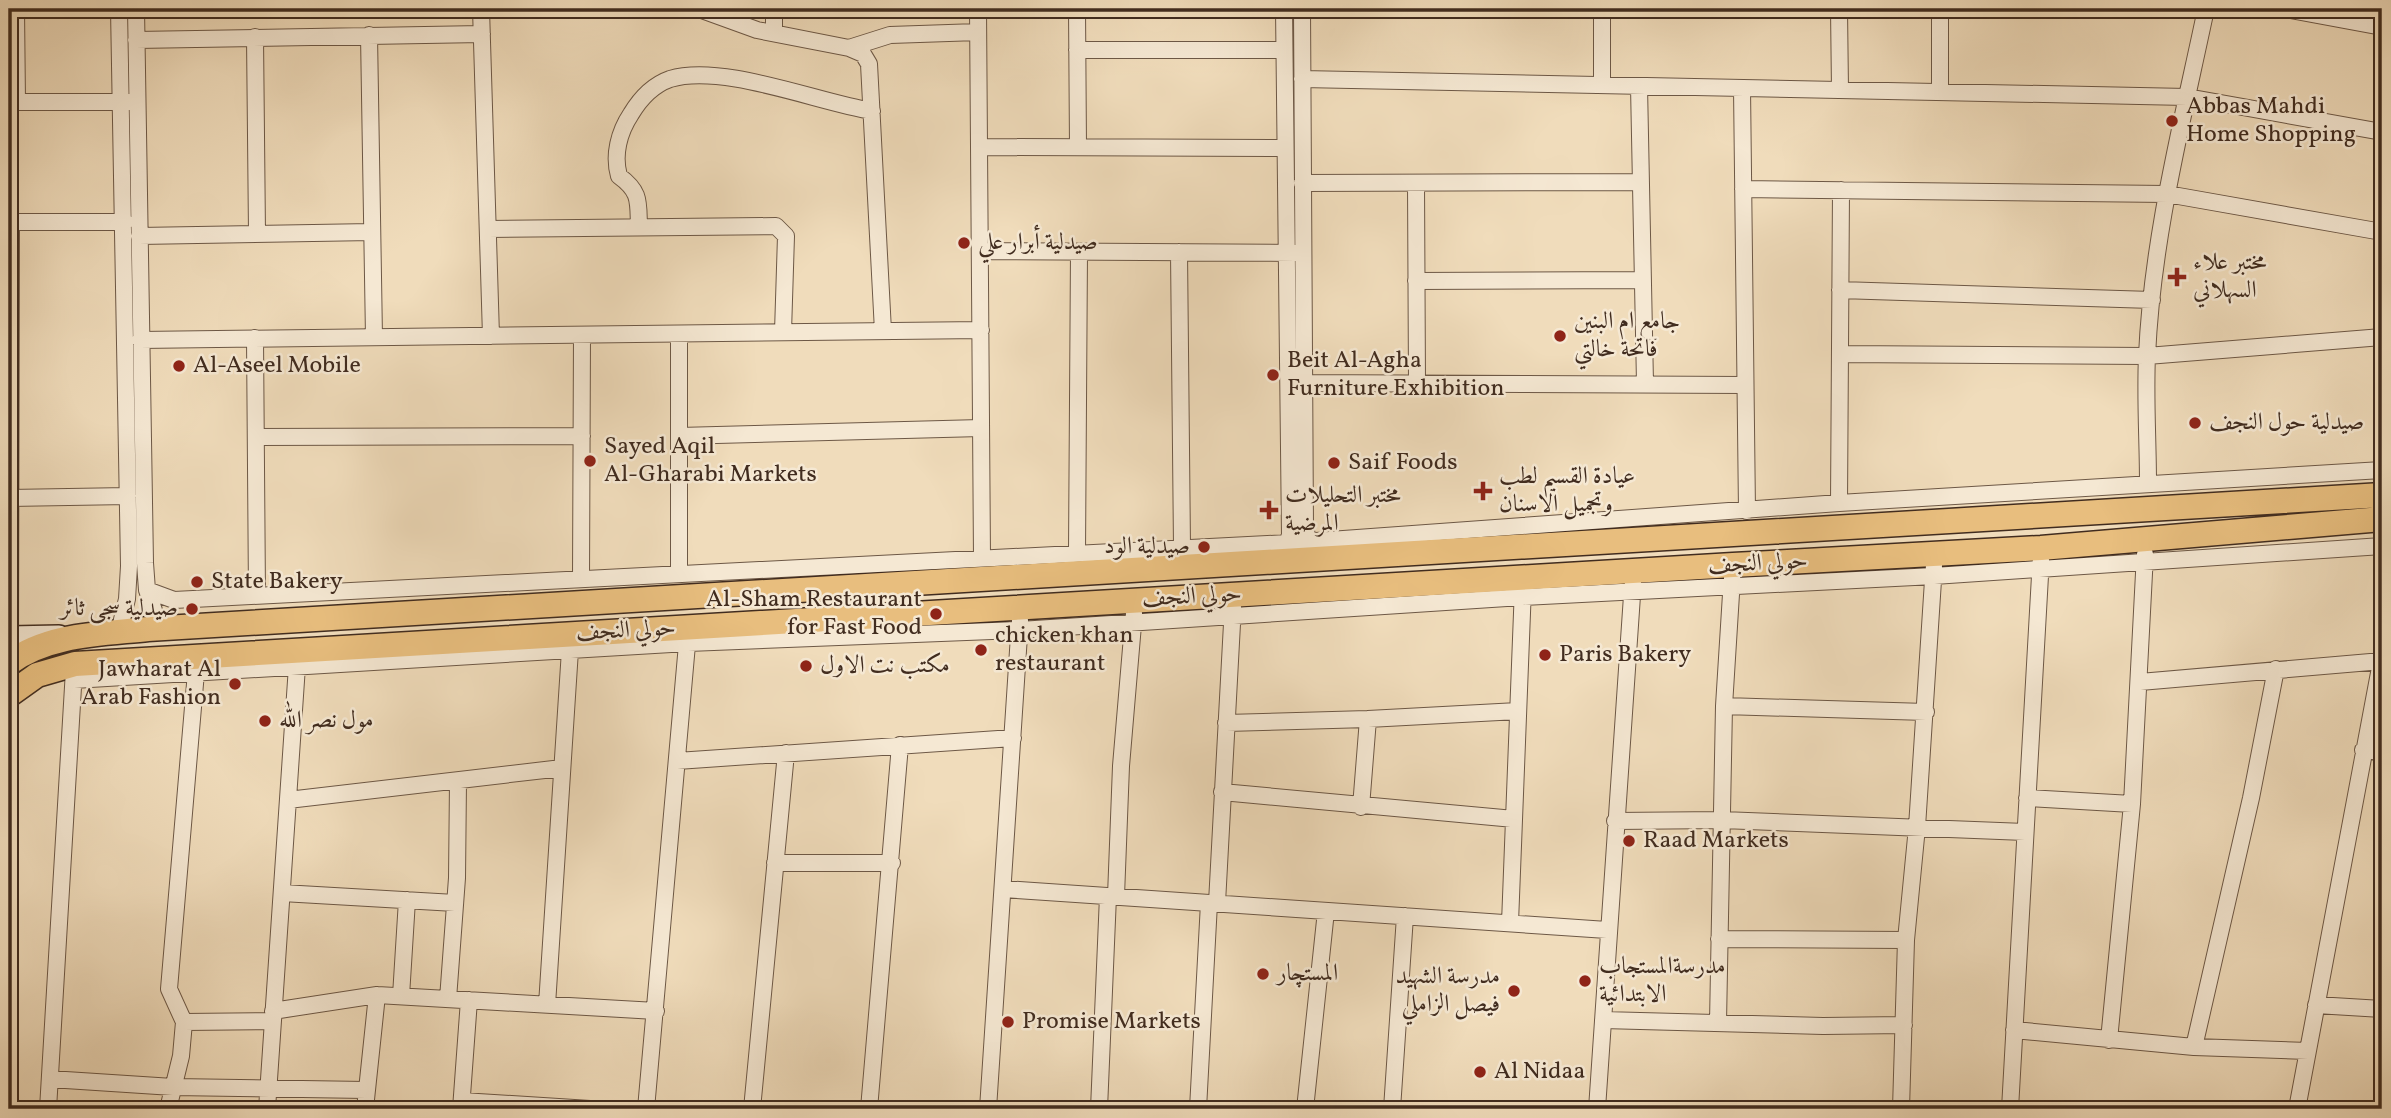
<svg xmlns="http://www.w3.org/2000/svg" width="2391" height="1118" font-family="Vollkorn,Amiri,serif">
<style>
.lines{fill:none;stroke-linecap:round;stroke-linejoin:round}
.street-casing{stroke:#6d5846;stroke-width:18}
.secondary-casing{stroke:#412c1f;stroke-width:24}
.primary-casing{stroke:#412c1f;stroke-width:27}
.street{stroke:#f5e8d3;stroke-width:16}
.secondary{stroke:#f5e8d3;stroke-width:21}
.primary{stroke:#e8be7e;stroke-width:24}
.poi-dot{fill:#8f2418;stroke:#f5e8d3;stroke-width:2.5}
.labels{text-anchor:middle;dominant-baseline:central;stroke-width:5;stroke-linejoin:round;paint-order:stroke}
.poi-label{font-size:24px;fill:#412c1f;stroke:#f5e8d3;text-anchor:start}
.street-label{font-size:24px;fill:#412c1f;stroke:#f5e8d3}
</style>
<rect width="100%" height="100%" fill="#f0dcbb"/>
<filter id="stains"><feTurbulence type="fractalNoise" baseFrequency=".00286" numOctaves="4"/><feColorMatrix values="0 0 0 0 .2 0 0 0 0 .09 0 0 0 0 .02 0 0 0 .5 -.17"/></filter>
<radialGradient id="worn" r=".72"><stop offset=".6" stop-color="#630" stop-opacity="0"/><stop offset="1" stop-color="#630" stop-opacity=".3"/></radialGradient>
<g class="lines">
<defs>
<path id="street" d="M16 9 17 102
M136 9 145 563 147 590 160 628
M481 9 491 336
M699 9 757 30 849 48 863 54 869 64 883 331
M978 9 982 558
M1077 9 1078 147
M1302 9 1305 528 1311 549
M1839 9 1840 90
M2285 9 2382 27
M774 33V9
M369 35 374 337
M255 37 257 234
M136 40 482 34
M849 48 890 35 978 32
M1077 50H1284
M1302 79 2187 97 2382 132
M1602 85V9
M1639 86 1645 383
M1742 88 1747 511
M1940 92V9
M9 102H132
M979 147 1285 148
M1302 183 1641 182
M1416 183 1417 383
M1743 189 2167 194 2382 232
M9 222H125
M639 227C638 202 641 192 619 176 613 155 619 132 631 114 640 99 653 85 670 79 722 63 817 102 872 111
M488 229 776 226 786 236 783 332
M139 236 372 232
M980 251 1296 253
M1179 252 1182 547
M1416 281 1643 280
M1840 290 2152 300
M679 334V574
M255 338 257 595
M140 340 981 330
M1840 354 2147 356 2382 337
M1292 383 1745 385
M679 436 981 428
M256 437 582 436
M2148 484C2148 441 2145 398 2147 356 2152 239 2182 123 2206 9
M9 498 128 496
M1839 503 1841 190
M1284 551 1290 535 1284 9
M1077 552 1079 252
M581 579 582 335
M147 590 174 600 1288 543 1839 503 2382 470
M119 632 127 599 129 566 119 9
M10 637 11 222
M74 680 688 643 1020 630 1522 597 1934 576 2382 546
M2140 682 2382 661
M1724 706 1926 712
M1226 723 1368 719
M2363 750 2382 752
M677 761 1013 738
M1222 792 1514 819
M2027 798 2132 804
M288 800 562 768
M1361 807 1368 719 1518 711
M1615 821 1722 820 2025 832
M775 863H892
M1003 889 1607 930
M282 893 455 903
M1116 896 1121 766 1134 613
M1217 903 1233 605
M1510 923 1523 587
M1719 939 1906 940
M401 996 407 900
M448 999 457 878 458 782
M547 1005 570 650
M2316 1005 2382 1009
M273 1011 377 995 656 1011
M1603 1020 1823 1026 1904 1025
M184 1022 273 1021
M1718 1023 1724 706 1732 578
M2014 1030 2194 1047 2308 1051
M2109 1040 2132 804 2145 554
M2194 1047 2251 798 2276 669
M50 1079 173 1087 366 1090
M462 1101 590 1109
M48 1109 74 670
M168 1109 181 1056 184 1022 169 989 196 672
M267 1109 297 666
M365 1109 377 995
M461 1109 469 1000
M646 1109 688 633
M752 1109 786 753
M869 1109 900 745
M988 1109 1020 620
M1099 1109 1108 896
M1198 1109 1209 903
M1305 1109 1326 911
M1392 1109 1405 916
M1597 1109 1633 581
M1901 1109 1906 940 1917 827 1934 565
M2010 1109 2041 558
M2297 1109 2382 657
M2297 1109H2382"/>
<path id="secondary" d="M9 637 59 636"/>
<path id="primary" d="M9 663C48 634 101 634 148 629L2382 495
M9 695 37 675 75 664 1733 565 2041 548 2382 519"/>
</defs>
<use href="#street" class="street-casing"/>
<use href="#secondary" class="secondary-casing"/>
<use href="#primary" class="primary-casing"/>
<use href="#street" class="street"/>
<use href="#secondary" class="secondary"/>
<use href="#primary" class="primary"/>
</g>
<g class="poi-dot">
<circle cx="2172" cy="121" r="7"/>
<circle cx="964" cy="243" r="7"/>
<path d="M2173.5 266.5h7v7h7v7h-7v7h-7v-7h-7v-7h7z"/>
<circle cx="1560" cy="336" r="7"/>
<circle cx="179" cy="366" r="7"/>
<circle cx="1273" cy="375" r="7"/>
<circle cx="2195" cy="423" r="7"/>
<circle cx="590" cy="461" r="7"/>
<circle cx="1334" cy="463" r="7"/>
<path d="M1479.5 480.5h7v7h7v7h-7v7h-7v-7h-7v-7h7z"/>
<path d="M1265.5 499.5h7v7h7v7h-7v7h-7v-7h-7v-7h7z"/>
<circle cx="1204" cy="547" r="7"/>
<circle cx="197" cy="582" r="7"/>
<circle cx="192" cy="609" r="7"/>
<circle cx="936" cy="614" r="7"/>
<circle cx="981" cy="650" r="7"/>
<circle cx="1545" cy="655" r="7"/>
<circle cx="806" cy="666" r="7"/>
<circle cx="235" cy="684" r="7"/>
<circle cx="265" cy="721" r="7"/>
<circle cx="1629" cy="841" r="7"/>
<circle cx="1263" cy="974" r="7"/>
<circle cx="1585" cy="981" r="7"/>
<circle cx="1514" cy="991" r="7"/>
<circle cx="1008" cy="1022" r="7"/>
<circle cx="1480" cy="1072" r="7"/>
</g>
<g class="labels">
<g class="poi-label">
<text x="2186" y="107">Abbas Mahdi<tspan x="2186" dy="28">Home Shopping</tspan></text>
<text x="978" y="243">صيدلية أبرار علي</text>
<text x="2193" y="263">مختبر علاء<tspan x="2193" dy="28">السهلاني</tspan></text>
<text x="1574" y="322">جامع ام البنين<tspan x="1574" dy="28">فاتحة خالتي</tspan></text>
<text x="1287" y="361">Beit Al-Agha<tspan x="1287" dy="28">Furniture Exhibition</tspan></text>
<text x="193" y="366">Al-Aseel Mobile</text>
<text x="2209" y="423">صيدلية حول النجف</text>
<text x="604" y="447">Sayed Aqil<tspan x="604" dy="28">Al-Gharabi Markets</tspan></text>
<text x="1348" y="463">Saif Foods</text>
<text x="1499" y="477">عيادة القسيم لطب<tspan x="1499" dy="28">وتجميل الاسنان</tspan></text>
<text x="1285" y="496">مختبر التحليلات<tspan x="1285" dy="28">المرضية</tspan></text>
<text x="1190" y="547" text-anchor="end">صيدلية الود</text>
<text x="211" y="582">State Bakery</text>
<text x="922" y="600" text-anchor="end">Al-Sham Restaurant<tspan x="922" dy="28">for Fast Food</tspan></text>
<text x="178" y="609" text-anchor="end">صيدلية سجى ثائر</text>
<text x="995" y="636">chicken khan<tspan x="995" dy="28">restaurant</tspan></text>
<text x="1559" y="655">Paris Bakery</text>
<text x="820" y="666">مكتب نت الاول</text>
<text x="221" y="670" text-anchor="end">Jawharat Al<tspan x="221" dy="28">Arab Fashion</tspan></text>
<text x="279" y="721">مول نصر الله</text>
<text x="1643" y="841">Raad Markets</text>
<text x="1599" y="967">مدرسةالمستجاب<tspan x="1599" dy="28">الابتدائية</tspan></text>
<text x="1277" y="974">المستچار</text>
<text x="1500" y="977" text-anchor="end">مدرسة الشهيد<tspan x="1500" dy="28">فيصل الزاملي</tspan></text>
<text x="1022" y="1022">Promise Markets</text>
<text x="1494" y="1072">Al Nidaa</text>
</g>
<g class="street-label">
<text transform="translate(1758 564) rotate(-3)">حولي النجف</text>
<text transform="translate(1192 597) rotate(-3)">حولي النجف</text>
<text transform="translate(626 631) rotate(-3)">حولي النجف</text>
</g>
</g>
<rect width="2391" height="1118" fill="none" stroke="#f0dcbb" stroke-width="35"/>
<rect x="10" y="10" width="2370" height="1097" fill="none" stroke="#412c1f" stroke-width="3.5"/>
<rect x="18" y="18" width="2356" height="1083" fill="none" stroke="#412c1f" stroke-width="2"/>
<rect width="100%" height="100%" filter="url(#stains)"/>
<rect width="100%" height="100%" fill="url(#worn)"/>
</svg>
